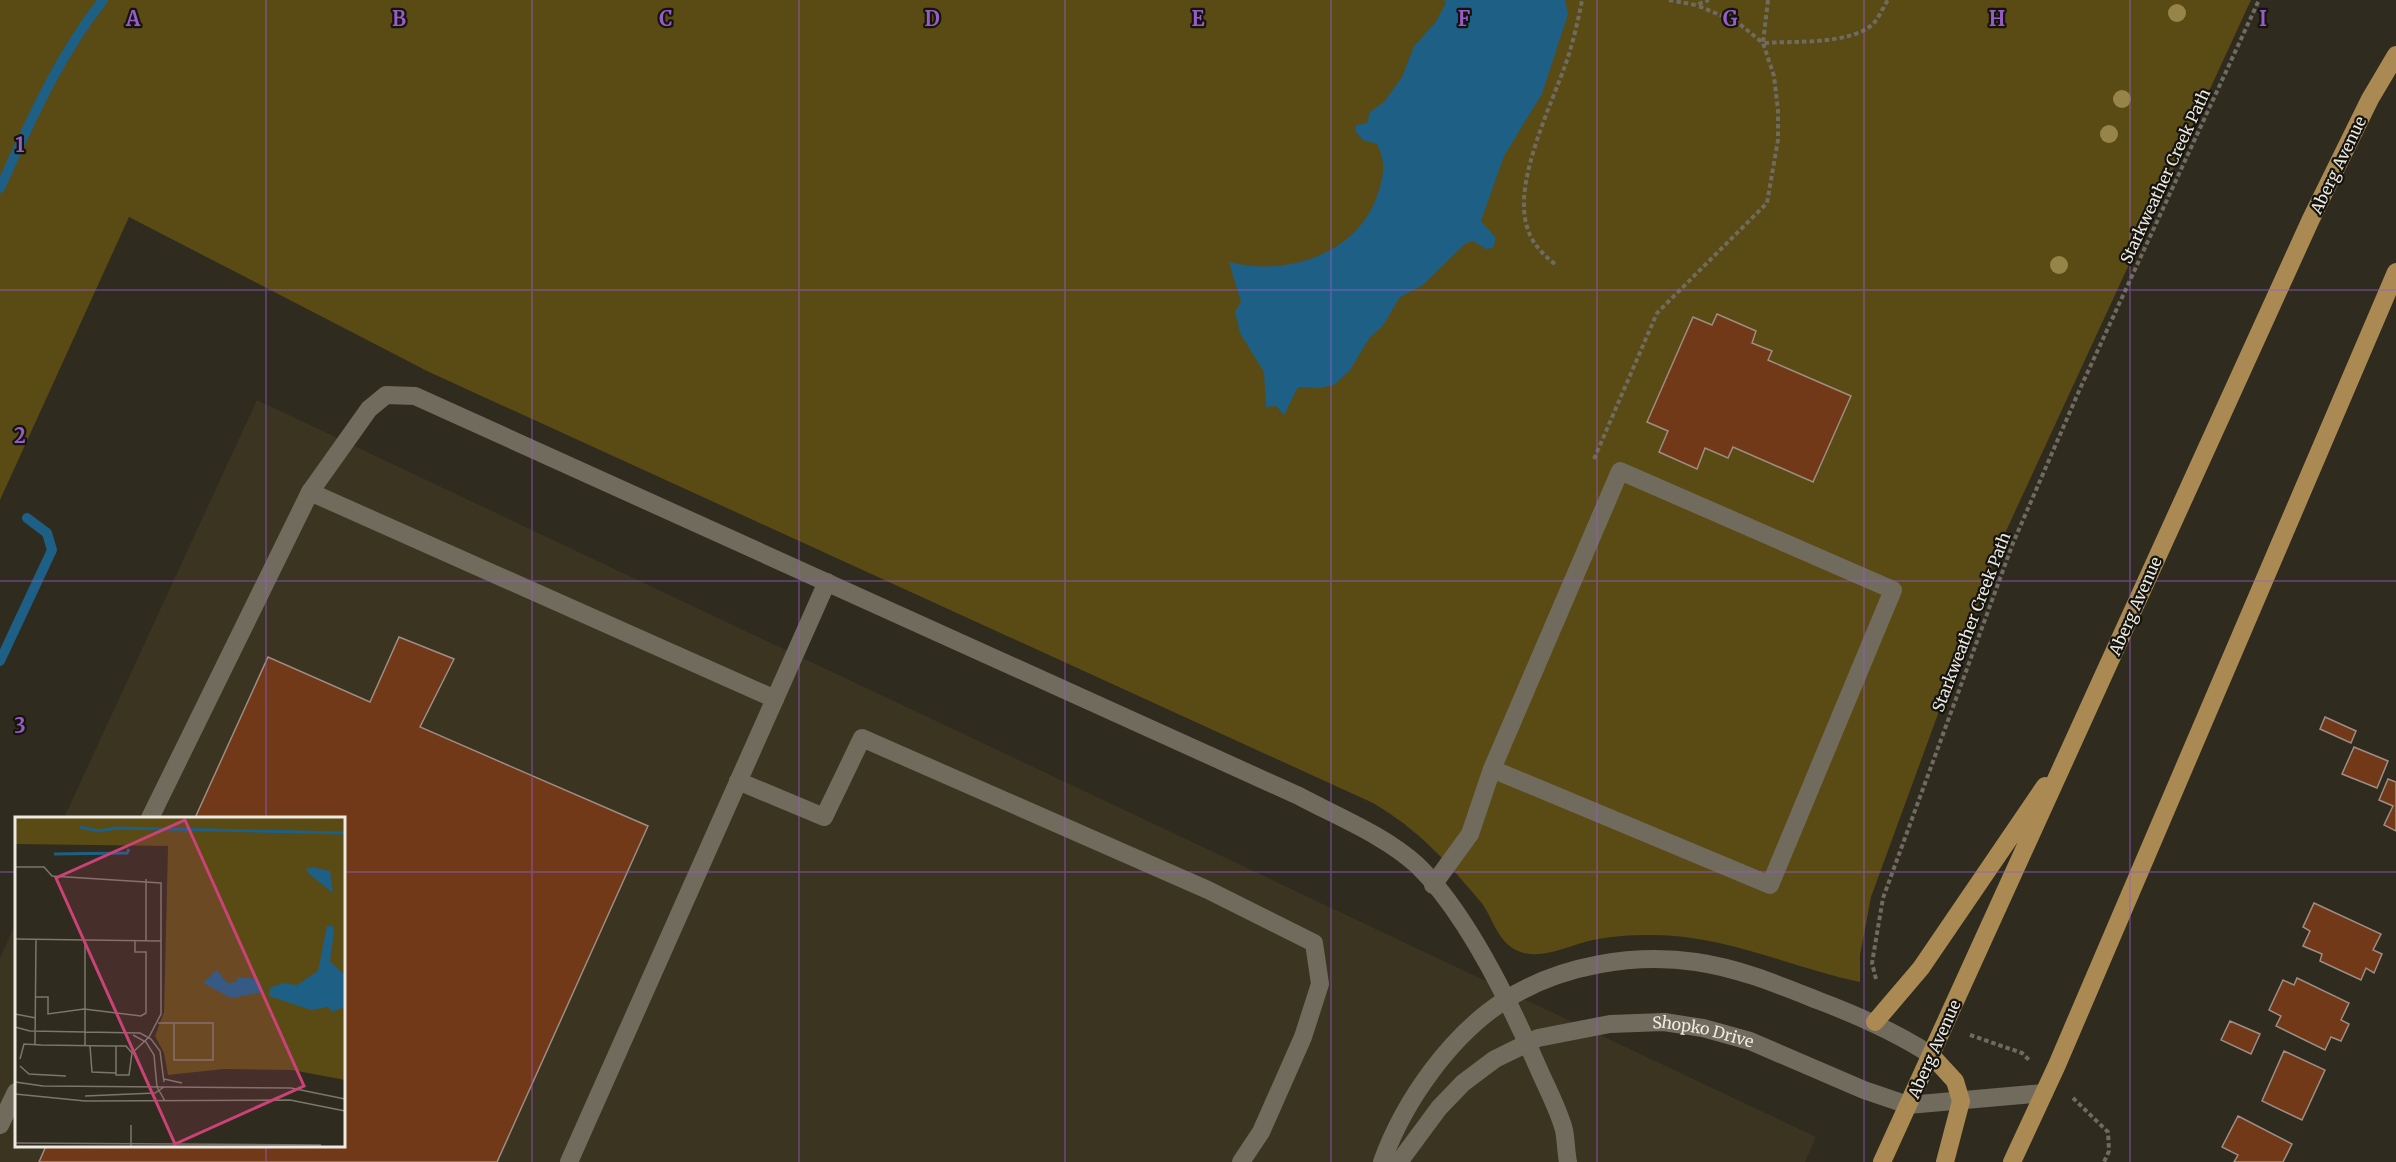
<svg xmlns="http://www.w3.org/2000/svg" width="2396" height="1162" font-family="Merriweather,serif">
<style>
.built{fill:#3b3421}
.green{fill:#5a4a14}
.water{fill:#1e5f86}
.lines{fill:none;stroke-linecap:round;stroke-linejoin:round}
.stream{stroke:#1e5f86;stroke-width:10}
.building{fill:#713918;stroke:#9d8d85;stroke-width:1.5}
.path{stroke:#6f6b60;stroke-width:4;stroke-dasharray:4.5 3;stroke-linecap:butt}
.minor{stroke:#706b5c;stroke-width:18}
.major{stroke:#aa8a52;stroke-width:18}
.tree{fill:#968449}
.grid{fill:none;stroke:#985cc8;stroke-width:1.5;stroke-opacity:0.55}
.labels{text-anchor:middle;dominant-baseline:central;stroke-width:4.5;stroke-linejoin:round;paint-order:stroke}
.street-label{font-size:16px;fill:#edeae2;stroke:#15130d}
.inset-river{fill:none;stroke:#1e5f86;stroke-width:3}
.inset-road{fill:none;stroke:#7b776c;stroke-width:1.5}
.view{fill:#cb4276;fill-opacity:0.15;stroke:#cb4276;stroke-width:3}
.inset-edge{fill:none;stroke:#edeae2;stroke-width:3}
.grid-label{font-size:20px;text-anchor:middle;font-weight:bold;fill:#985cc8;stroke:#15130d;stroke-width:4.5;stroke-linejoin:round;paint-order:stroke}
</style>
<rect width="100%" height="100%" fill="#2f2b1e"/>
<path class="built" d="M257 400 1816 1137 1805 1162H0V958L16 922V1146H344V818H64Z"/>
<path class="green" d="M0 0H2251L2001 542 1871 897 1860 955V982C1790 967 1724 935 1652 935 1632 935 1612 936 1593 940 1569 945 1542 961 1518 951 1497 942 1493 917 1480 901 1445 860 1420 831 1373 803L429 372 129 217 0 500Z"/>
<path class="water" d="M1444 0H1565L1568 14 1542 94 1504 156 1481 221 1496 238 1493 248 1486 249 1473 241 1466 243 1423 285 1400 297 1382 327 1370 337 1350 370 1334 385 1319 388 1298 387 1284 415 1276 406 1266 407 1264 372 1240 333 1235 312 1241 302 1229 262C1286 277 1359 254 1378 193 1384 175 1386 162 1377 144L1363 140 1356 132V125L1367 123 1370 112 1384 102 1402 77 1414 46 1435 23 1446 3Z"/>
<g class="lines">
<path class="stream" d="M0 188C30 122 58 57 103 0
M0 661 52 550 47 533 27 518"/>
</g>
<path class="building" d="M1717 314 1756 331 1752 343 1772 351 1768 360 1851 396 1813 482 1733 447 1728 458 1705 448 1697 469 1659 452 1668 431 1647 422 1693 317 1712 325Z
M399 637 454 659 420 727 648 826 497 1162H39L46 1146H344V818H195L268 657 370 702Z
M2325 717 2356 731 2351 743 2320 729Z
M2354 747 2388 761 2377 788 2342 774Z
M2388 779 2396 782V831L2384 825 2393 806 2379 800Z
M2314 903 2381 934 2373 950 2382 954 2374 973 2366 968 2361 980 2320 961 2322 954 2303 946 2310 931 2303 927Z
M2297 978 2349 1003 2341 1020 2349 1024 2341 1041 2331 1037 2325 1050 2276 1026 2281 1016 2269 1010 2283 980 2294 985Z
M2230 1021 2260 1034 2251 1054 2221 1040Z
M2284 1051 2325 1070 2302 1120 2262 1101Z
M2238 1116 2292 1144 2283 1162H2234L2238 1155 2222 1147Z"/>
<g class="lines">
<path class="path" d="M1669 0 1696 5 1709 0
M1768 0 1763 43C1793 41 1850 45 1873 24 1879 18 1883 7 1888 0
M1555 264C1541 253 1530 241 1526 223 1515 178 1551 106 1566 63 1573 43 1578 21 1582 0
M1594 459 1657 313 1767 203 1778 140V110L1774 76 1763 43 1737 22 1696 5
M1876 979 1872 963 1883 898 2013 543 2079 391 2259 0
M1970 1035 2022 1053 2029 1060
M2073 1098 2108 1132 2109 1151 2104 1162"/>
<g class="minor">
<path d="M310 492 775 699"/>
<path d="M738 781 824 817 862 738 1208 890 1314 943 1320 984 1303 1037 1261 1132 1241 1162"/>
<path d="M150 818 310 492 369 409 386 395 415 396 1299 796C1338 817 1384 835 1417 865 1468 914 1512 1007 1540 1072 1548 1090 1559 1111 1564 1130 1566 1140 1566 1152 1568 1162"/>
<path d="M1433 885 1470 834 1492 769 1620 471 1893 590 1770 885 1492 769"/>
<path d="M0 1125 16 1092"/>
<path d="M569 1162 827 582"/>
<path d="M1382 1162C1404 1101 1451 1034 1507 999 1561 965 1634 953 1696 962 1738 968 1777 984 1817 1000 1857 1015 1894 1031 1931 1055"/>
<path id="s1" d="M1399 1162 1439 1108 1463 1083 1495 1059 1538 1038 1610 1024 1664 1022 1703 1028 1750 1041 1864 1090 1908 1105 2044 1093"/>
</g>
<path class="major" d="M1875 1022 1921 968 2045 786
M1931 1055 1955 1081 1961 1101 1945 1162
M1882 1162 2311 219 2370 99 2396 55
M2012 1162 2057 1065 2396 272"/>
</g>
<g class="tree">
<circle cx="2177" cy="13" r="9"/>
<circle cx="2122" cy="99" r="9"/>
<circle cx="2109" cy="134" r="9"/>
<circle cx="2059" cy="265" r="9"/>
</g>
<path class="grid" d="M266 0V818M532 0V1162M799 0V1162M1065 0V1162M1331 0V1162M1597 0V1162M1864 0V1162M2130 0V1162M0 290H2396M0 581H2396M0 872H16M344 872H2396M266 1146V1162"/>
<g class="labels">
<g class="street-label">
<text transform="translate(2338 165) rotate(-64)">Aberg Avenue</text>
<text transform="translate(2165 176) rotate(-65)">Starkweather Creek Path</text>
<text transform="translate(2135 606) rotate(-66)">Aberg Avenue</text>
<text transform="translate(1971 622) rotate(-69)">Starkweather Creek Path</text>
<text stroke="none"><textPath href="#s1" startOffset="357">Shopko Drive</textPath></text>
<text transform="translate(1934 1049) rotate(-66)">Aberg Avenue</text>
</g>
</g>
<g transform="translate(15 817)">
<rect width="330" height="330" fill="#2f2b1e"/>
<path d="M0 0H330V263L277 253 209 252 153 258 149 236 140 219 149 195 153 29 0 27Z" fill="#5a4a14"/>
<path d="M298 50 315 54 318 76 294 57 291 52ZM312 109H318L319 116 315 144 330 158V190L317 195 313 190 296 193 254 179 255 171 267 166 282 168 303 154ZM202 153 212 166 221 165 223 160 243 162 249 175 216 181 188 166Z" fill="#1e5f86"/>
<path class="inset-river" d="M65 10 83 14 102 11 330 16M39 37 112 36 114 32"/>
<path class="inset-road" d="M0 50H29L37 59 146 66V197L134 220 117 236M131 62V124M0 122 146 124M21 180H33V197L69 192 126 199 131 196V135H120V124M0 197 21 201M143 206H198V243H159V207M0 210 15 214 125 216 136 222 145 234 149 265M118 218 131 225 139 238 142 270 150 284M20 228 21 123M70 229V124M75 229 77 255 101 256M5 242 9 227 26 228 96 229H111L117 236 114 258H101V229M5 249 14 257 51 259M149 262 167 266M0 265 28 269 276 271 330 282M0 277 70 284 275 283 330 294M70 279 140 276 149 270M116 308V329M0 326 306 328"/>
<path class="view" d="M170 3 289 269 160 327 41 61Z"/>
<rect width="330" height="330" class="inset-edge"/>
</g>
<g class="grid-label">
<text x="133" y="26">A</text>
<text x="399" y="26">B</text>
<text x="666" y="26">C</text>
<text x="932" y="26">D</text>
<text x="1198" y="26">E</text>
<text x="1464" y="26">F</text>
<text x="1730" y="26">G</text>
<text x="1997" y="26">H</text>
<text x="2263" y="26">I</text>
<text x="20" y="152">1</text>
<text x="20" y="443">2</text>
<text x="20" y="733">3</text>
</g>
</svg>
